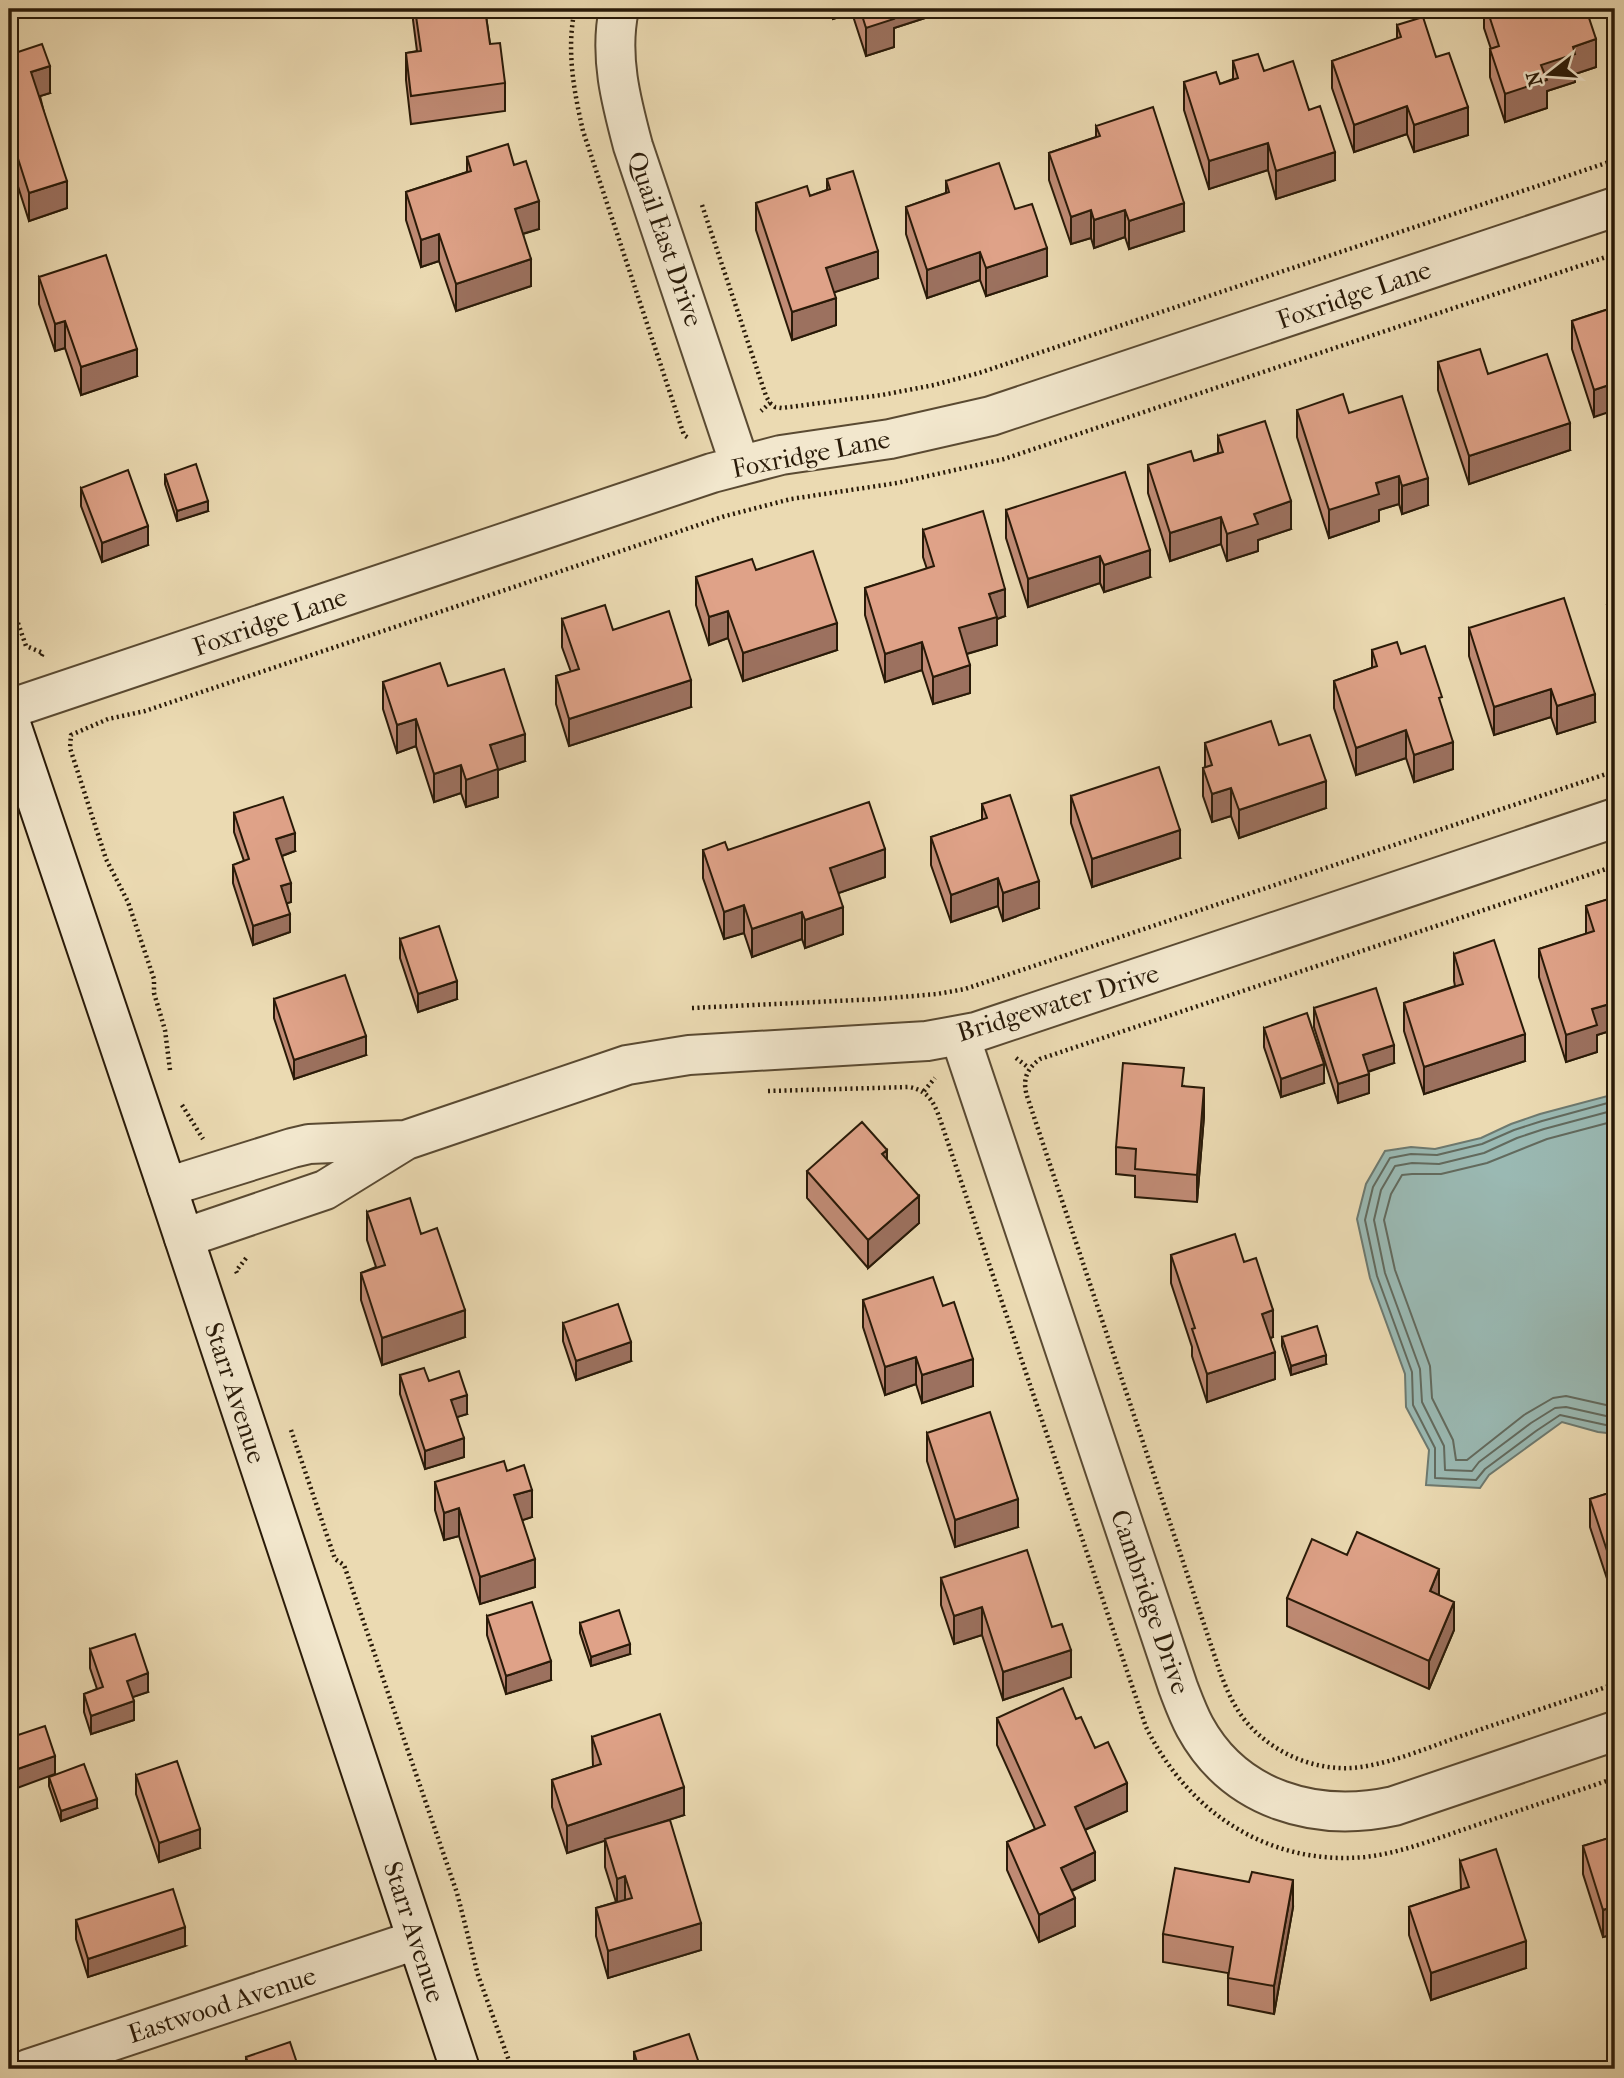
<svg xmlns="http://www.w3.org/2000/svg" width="1624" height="2078" font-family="'IM FELL French Canon',serif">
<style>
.water{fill:#9ab9b3;stroke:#6d796f;stroke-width:2}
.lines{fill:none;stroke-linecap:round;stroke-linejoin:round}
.shore{stroke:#626a5e;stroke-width:2}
.street-casing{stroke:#5a4a32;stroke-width:42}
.secondary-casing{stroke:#291a08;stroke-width:42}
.path{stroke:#291a08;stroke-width:4.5;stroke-dasharray:2 3.5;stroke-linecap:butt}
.street{stroke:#f2e7cd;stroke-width:38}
.secondary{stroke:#f2e7cd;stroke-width:38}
.wall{fill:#c08b75;stroke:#291a08;stroke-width:2}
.shaded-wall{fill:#9c715f;stroke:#291a08;stroke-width:2}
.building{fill:#dfa288;stroke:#291a08;stroke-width:2}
.labels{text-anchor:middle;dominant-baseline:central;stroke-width:5;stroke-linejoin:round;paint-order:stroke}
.street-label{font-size:26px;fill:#291a08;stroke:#f2e7cd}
</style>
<rect width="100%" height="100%" fill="#ebdab2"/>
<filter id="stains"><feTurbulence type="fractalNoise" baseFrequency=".00286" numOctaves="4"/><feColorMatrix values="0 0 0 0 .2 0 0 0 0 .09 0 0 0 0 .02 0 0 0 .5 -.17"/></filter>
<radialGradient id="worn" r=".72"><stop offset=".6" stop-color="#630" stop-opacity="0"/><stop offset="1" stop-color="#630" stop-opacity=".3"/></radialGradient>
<path class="water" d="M1615 1094V1434L1598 1432 1562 1422 1489 1475 1480 1488 1426 1485 1429 1450 1406 1407 1405 1374 1370 1278 1357 1219 1366 1184 1385 1151 1411 1147 1435 1149 1481 1138 1511 1124 1540 1114Z"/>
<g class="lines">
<path class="shore" d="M1615 1101 1542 1121 1514 1130 1482 1144 1437 1155 1411 1154 1390 1158 1373 1187 1365 1220 1377 1276 1412 1372 1413 1405 1435 1448V1478L1476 1480 1485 1469 1536 1431 1560 1415 1615 1427
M1615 1110 1544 1129 1517 1138 1484 1153 1439 1164 1412 1163 1395 1166 1381 1190 1374 1220 1385 1273 1420 1369 1422 1402 1444 1446 1445 1470 1472 1471 1479 1462 1531 1423 1555 1408 1566 1407 1615 1418
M1615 1121 1547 1139 1487 1163 1441 1174H1412L1402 1175 1391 1194 1384 1220 1395 1270 1430 1366 1432 1398 1453 1440 1456 1460H1467L1524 1415 1553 1398 1566 1396 1615 1407"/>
<defs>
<path id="street" d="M619 9C609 56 621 101 633 146L740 465
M9 709 712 473 781 455 890 439 991 416 1615 207
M960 1036 1178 1687C1183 1700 1188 1714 1195 1727 1235 1800 1316 1823 1394 1806L1615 1731
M167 1187 292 1148 309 1144 404 1140
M184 1238 325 1190 406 1140 627 1065 689 1055 927 1041 976 1032 1615 818
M28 2069 416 1940"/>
<path id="secondary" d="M9 718 167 1187 460 2069"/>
</defs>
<use href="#street" class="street-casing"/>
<use href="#secondary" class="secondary-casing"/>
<path class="path" d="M575 9C566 49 574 92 583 131L684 435 690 439
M702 205 766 396 770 403 761 411
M770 403 775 407 782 408 882 395 934 385 979 373 1615 160
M9 597 26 646 43 653 40 659
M1615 866 1040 1059C1025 1070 1022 1082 1028 1099L1220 1672C1226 1688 1233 1705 1244 1719 1272 1755 1322 1775 1367 1766 1400 1760 1432 1746 1464 1735 1514 1718 1565 1701 1615 1684
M692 1008 878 999 937 994 965 989 1615 771
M1016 1058 1029 1068
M170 1070 165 1030 154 993V979L128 902 106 859 70 748 71 735 108 719 145 711 725 516 791 499 897 483 1004 459 1615 254
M768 1091 909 1087C932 1091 936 1108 943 1128L1146 1727C1188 1812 1268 1866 1365 1857 1401 1853 1435 1839 1468 1828 1517 1811 1566 1795 1615 1778
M924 1091 935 1078
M182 1105 203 1139
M237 1273 236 1271 247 1257
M291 1430 335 1559 344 1565 457 1893 478 1975 512 2069"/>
<use href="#street" class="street"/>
<use href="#secondary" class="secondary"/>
</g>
<path class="wall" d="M413 9H485L490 44 505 83V111L411 124 406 80V53L417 51 413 20Z
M829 9H953L894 28V47L866 56 852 13 833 19Z
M1484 9H1586L1596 67 1575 74V82L1547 91V108L1505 122 1490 77V49H1491L1484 28Z
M1397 25 1436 57 1468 135 1414 152 1407 134 1354 152 1332 88V61L1397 39Z
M9 55 50 93 40 96 67 208 29 221 14 174 9 175Z
M1233 61 1264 71 1309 110 1335 180 1276 199 1268 170 1209 189 1184 110V82L1220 84 1233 79Z
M1096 126 1184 231 1129 249 1125 237 1094 248 1091 238 1071 244 1049 180V153L1096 137Z
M467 157 514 165 539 229 523 234 531 286 456 311 439 261 421 267 406 220V192L467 172Z
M827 179 878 278 834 292 836 325 792 340 756 230V203L810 196 827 190Z
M946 181 1015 209 1047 276 986 296 980 280 927 298 906 234V207L946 193Z
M39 277 137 376 81 395 65 348 55 351 39 304Z
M1615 307 1594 417 1572 349V321Z
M1438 362 1488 374 1570 450 1469 484 1438 390Z
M1297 410 1349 413 1428 505 1402 514 1399 504 1379 510V521L1329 538 1297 437Z
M1218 436 1291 529 1258 540V551L1227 561 1221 544 1170 561 1148 493V465L1194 461 1218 453Z
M165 475 208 511 177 521 165 484Z
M81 488 148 545 102 562 81 506Z
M1006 510 1150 577 1104 592 1100 583 1028 607 1006 538Z
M923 530 1005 616 997 619V645L967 654 970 693 933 704 922 670 885 682 865 615V588L927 569 923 557Z
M756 570 837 650 743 681 728 638 709 645 696 605V577Z
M1615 603V657L1607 633V605Z
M562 619 691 707 569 746 556 704V676L571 672 562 647Z
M1469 628 1595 722 1557 734 1551 717 1494 735 1469 656Z
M1372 650 1401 654 1442 708 1453 769 1414 782 1406 758 1356 775 1334 708V681L1372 668Z
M383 682 448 686 525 761 498 770V797L466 807 461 793 434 802 416 746 397 753 383 709Z
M1205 743 1279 745 1326 808 1239 838 1231 816 1212 822 1203 796V768H1205Z
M1071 796 1180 858 1092 887 1071 823Z
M982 804 1039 908 1003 921 998 906 951 922 931 865V837L982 820Z
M234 813 295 851 282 856 291 902 287 903 290 932 253 945 233 883V865L244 861 234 832Z
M703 850H728L885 877 838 893 843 934 805 948 802 939 752 957 744 933 724 939 703 878Z
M1615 897V1038L1613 1030 1597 1035V1052L1566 1062 1539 977V949L1586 934V906Z
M400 939 457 999 418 1012 400 958Z
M1454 954 1525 1061 1424 1094 1404 1031V1003L1455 986 1454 981Z
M274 999 366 1055 294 1079 274 1018Z
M1314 1008 1394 1063 1368 1072 1369 1093 1338 1103 1314 1027Z
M1264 1028 1324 1083 1281 1097 1264 1047Z
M1184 1086 1204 1116 1197 1202 1135 1197V1176L1116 1174V1147Z
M887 1160 919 1223 868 1268 807 1198V1171Z
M367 1212 465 1337 382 1365 361 1300V1273L376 1267 367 1240Z
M1171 1255 1244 1262 1273 1337 1270 1338 1275 1379 1207 1402 1192 1356V1347L1171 1283Z
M863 1300 943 1306 973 1386 922 1403 916 1384 885 1395 863 1327Z
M563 1323 631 1361 576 1380 563 1341Z
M1282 1337 1326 1364 1291 1375 1282 1346Z
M400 1375 429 1381 467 1414 457 1417 464 1457 425 1469 400 1394Z
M927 1433 1018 1527 955 1547 927 1461Z
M507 1471 532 1517 522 1520 535 1587 480 1604 459 1536 444 1540 435 1510V1482Z
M1615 1491V1603L1590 1527V1499Z
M941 1578 1052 1627 1071 1677 1003 1700 982 1635 954 1644 941 1605Z
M1439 1595 1454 1630 1429 1689 1287 1626V1598Z
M487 1616 551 1680 506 1694 487 1635Z
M580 1623 630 1654 591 1666 580 1633Z
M90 1649 148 1692 132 1697 134 1720 91 1734 84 1712V1694L97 1689 90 1668Z
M997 1718 1076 1719 1095 1748 1127 1811 1085 1830 1095 1880 1072 1891 1075 1926 1039 1942 1007 1870V1842L1035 1829 997 1745Z
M592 1737 684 1815 639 1829 701 1950 608 1978 596 1936V1908L616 1902 605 1867V1840L567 1853 552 1807V1780L593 1767Z
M136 1775 200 1848 159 1862 136 1794Z
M49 1777 97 1808 61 1821 49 1786Z
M1615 1836V1934L1603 1937 1583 1874V1846Z
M1460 1861 1526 1968 1431 2000 1409 1935V1907L1461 1890Z
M1293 1907 1274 2014 1228 2005V1973L1163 1962V1934Z
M76 1920 185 1946 88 1977 76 1939Z
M634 2052 701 2069H634Z
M246 2057 299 2069H246Z"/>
<path class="shaded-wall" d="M833 9H852V13L833 19Z
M888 9H953L894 28V47L866 56V28Z
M1596 39V67L1575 74V82L1547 91V108L1505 122V94L1541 65 1573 47Z
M50 66V93L31 99V72Z
M1407 106V134L1354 152V125Z
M1468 107V135L1414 152V125Z
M1268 143V170L1209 189V161Z
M14 146V174L9 175V148Z
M1335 152V180L1276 199V171Z
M67 181V208L29 221V193Z
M539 201V229L515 236V209Z
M1184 203V231L1129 249V221Z
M1091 210V238L1071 244V217Z
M1125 210V237L1094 248V220Z
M439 234V261L421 267V240Z
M1047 248V276L986 296V268Z
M878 251V278L826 295V268Z
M980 252V280L927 298V270Z
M531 259V286L456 311V284Z
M836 298V325L792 340V312Z
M65 321V348L55 351V324Z
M137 349V376L81 395V367Z
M1615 383V410L1594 417V390Z
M1570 423V450L1469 484V456Z
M1399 476V504L1379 510V521L1329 538V510L1376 483Z
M1428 478V505L1402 514V486Z
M208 501V511L177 521V511Z
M1291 501V529L1258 540V551L1227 561V534L1254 514Z
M1221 517V544L1170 561V533Z
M148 526V545L102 562V543Z
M1150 550V577L1104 592V565Z
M1100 556V583L1028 607V579Z
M1005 589V616L997 619V645L959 656V628L989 594Z
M728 611V638L709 645V617Z
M837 623V650L743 681V653Z
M922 642V670L885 682V654Z
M970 665V693L933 704V677Z
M691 680V707L569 746V719Z
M1551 689V717L1494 735V707Z
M1595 694V722L1557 734V706Z
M416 719V746L397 753V725Z
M1406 730V758L1356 775V748Z
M525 734V761L498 770V797L466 807V780L490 745Z
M1453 742V769L1414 782V755Z
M461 765V793L434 802V774Z
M1326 781V808L1239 838V810Z
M1231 788V816L1212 822V794Z
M1180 830V858L1092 887V859Z
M295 833V851L276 858V839Z
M885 849V877L830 896V868Z
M998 878V906L951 922V895Z
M1039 881V908L1003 921V893Z
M291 883V902L281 905V886Z
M744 905V933L724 939V912Z
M843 907V934L805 948V920Z
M802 912V939L752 957V929Z
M290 914V932L253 945V926Z
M457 981V999L418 1012V994Z
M1613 1003V1030L1597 1035V1052L1566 1062V1035L1592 1009Z
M1525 1034V1061L1424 1094V1067Z
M366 1036V1055L294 1079V1060Z
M1394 1045V1063L1363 1073V1055Z
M1324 1064V1083L1281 1097V1079Z
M1369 1074V1093L1338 1103V1084Z
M1204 1088V1116L1197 1202V1175Z
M887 1150V1177L882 1154Z
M919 1196V1223L868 1268V1240Z
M465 1310V1337L382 1365V1338Z
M1273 1310V1337L1262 1341V1314Z
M631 1342V1361L576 1380V1361Z
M1275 1352V1379L1207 1402V1374Z
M1326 1355V1364L1291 1375V1366Z
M916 1357V1384L885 1395V1367Z
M973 1359V1386L922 1403V1375Z
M467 1395V1414L451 1419V1400Z
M464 1438V1457L425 1469V1451Z
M532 1490V1517L514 1523V1495Z
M1018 1499V1527L955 1547V1520Z
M459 1508V1536L444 1540V1513Z
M535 1559V1587L480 1604V1577Z
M1439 1569V1597L1430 1591Z
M1454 1602V1630L1429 1689V1661Z
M982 1607V1635L954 1644V1616Z
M630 1644V1654L591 1666V1657Z
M1071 1650V1677L1003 1700V1672Z
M551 1661V1680L506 1694V1676Z
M148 1673V1692L127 1699V1681Z
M134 1701V1720L91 1734V1716Z
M55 1756V1774L9 1791V1772Z
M1127 1783V1811L1075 1834V1807Z
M684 1787V1815L567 1853V1826Z
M97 1799V1808L61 1821V1811Z
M200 1829V1848L159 1862V1843Z
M1095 1852V1880L1061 1895V1868Z
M625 1876V1903L617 1906V1879Z
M1293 1880V1907L1274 2014V1986Z
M1075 1898V1926L1039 1942V1915Z
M1615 1906V1934L1603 1937V1910Z
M701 1923V1950L608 1978V1951Z
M185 1927V1946L88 1977V1959Z
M1526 1941V1968L1431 2000V1973Z"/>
<path class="building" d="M415 9H485L490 44 500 43 505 83 411 96 406 53 421 51Z
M860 9H890L894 19 866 28Z
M1487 9H1586L1596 39 1573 47 1575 54 1541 65 1547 80 1505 94 1490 49 1499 46Z
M1423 17 1436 57 1449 53 1468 107 1414 125 1407 106 1354 125 1332 61 1401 37 1397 25Z
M42 44 50 66 31 72 67 181 29 193 14 146 9 148V55Z
M1258 54 1264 71 1293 61 1309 110 1320 106 1335 152 1276 171 1268 143 1209 161 1184 82 1216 72 1220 84 1238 78 1233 61Z
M1153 107 1184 203 1129 221 1125 210 1094 220 1091 210 1071 217 1049 153 1100 136 1096 126Z
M508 144 514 165 526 161 539 201 515 209 531 259 456 284 439 234 421 240 406 192 471 171 467 157Z
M999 163 1015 209 1032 204 1047 248 986 268 980 252 927 270 906 207 949 192 946 181Z
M853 171 878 251 826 268 836 298 792 312 756 203 807 186 810 196 830 189 827 179Z
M106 255 137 349 81 367 65 321 55 324 39 277Z
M1615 307V383L1594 390 1572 321Z
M1480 349 1488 374 1547 354 1570 423 1469 456 1438 362Z
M1343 394 1349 413 1402 396 1428 478 1402 486 1399 476 1376 483 1379 494 1329 510 1297 410Z
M1265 421 1291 501 1254 514 1258 524 1227 534 1221 517 1170 533 1148 465 1191 451 1194 461 1223 452 1218 436Z
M196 464 208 501 177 511 165 475Z
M128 470 148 526 102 543 81 488Z
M1125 472 1150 550 1104 565 1100 556 1028 579 1006 510Z
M983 511 1005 589 989 594 997 617 959 628 970 665 933 677 922 642 885 654 865 588 934 566 923 530Z
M813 551 837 623 743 653 728 611 709 617 696 577 752 559 756 570Z
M1564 598 1595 694 1557 706 1551 689 1494 707 1469 628Z
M1615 603V629L1607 605Z
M605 605 613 630 669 611 691 680 569 719 556 676 579 669 562 619Z
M1397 642 1401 654 1425 646 1442 697 1439 698 1453 742 1414 755 1406 730 1356 748 1334 681 1377 666 1372 650Z
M440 663 448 686 504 669 525 734 490 745 498 769 466 780 461 765 434 774 416 719 397 725 383 682Z
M1271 721 1279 745 1310 735 1326 781 1239 810 1231 788 1212 794 1203 768 1212 765 1205 743Z
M1159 767 1180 830 1092 859 1071 796Z
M1010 795 1039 881 1003 893 998 878 951 895 931 837 987 818 982 804Z
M283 797 295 833 276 839 291 883 281 886 290 914 253 926 233 865 249 859 234 813Z
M869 802 885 849 830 868 843 907 805 920 802 912 752 929 744 905 724 912 703 850 725 842 728 850Z
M1615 897V1010L1613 1003 1592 1009 1597 1025 1566 1035 1539 949 1594 931 1586 906Z
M439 926 457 981 418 994 400 939Z
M1494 940 1525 1034 1424 1067 1404 1003 1463 984 1454 954Z
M345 975 366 1036 294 1060 274 999Z
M1376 988 1394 1045 1363 1055 1369 1074 1338 1084 1314 1008Z
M1307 1013 1324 1064 1281 1079 1264 1028Z
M1123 1063 1184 1068 1182 1086 1204 1088 1197 1175 1135 1169 1136 1149 1116 1147Z
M862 1122 887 1150 882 1154 919 1196 868 1240 807 1171Z
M410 1198 421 1234 437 1228 465 1310 382 1338 361 1273 385 1265 367 1212Z
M1235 1234 1244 1262 1256 1258 1273 1310 1262 1314 1275 1352 1207 1374 1192 1329 1195 1328 1171 1255Z
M933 1277 943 1306 954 1302 973 1359 922 1375 916 1357 885 1367 863 1300Z
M618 1304 631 1342 576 1361 563 1323Z
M1317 1326 1326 1355 1291 1366 1282 1337Z
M424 1368 429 1381 459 1371 467 1395 451 1400 464 1438 425 1451 400 1375Z
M990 1412 1018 1499 955 1520 927 1433Z
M504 1461 507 1471 524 1465 532 1490 514 1495 535 1559 480 1577 459 1508 444 1513 435 1482Z
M1615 1491V1575L1590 1499Z
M1357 1532 1439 1569 1430 1591 1454 1602 1429 1661 1287 1598 1312 1539 1347 1555Z
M1027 1550 1052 1627 1062 1624 1071 1650 1003 1672 982 1607 954 1616 941 1578Z
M532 1602 551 1661 506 1676 487 1616Z
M619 1610 630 1644 591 1657 580 1623Z
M135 1634 148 1673 127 1681 134 1701 91 1716 84 1694 103 1687 90 1649Z
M1063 1688 1076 1719 1081 1717 1095 1748 1108 1742 1127 1783 1075 1807 1095 1852 1061 1868 1075 1898 1039 1915 1007 1842 1045 1825 997 1718Z
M660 1714 684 1787 567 1826 552 1780 601 1764 592 1737Z
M45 1726 55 1756 9 1772V1738Z
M177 1761 200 1829 159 1843 136 1775Z
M84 1764 97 1799 61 1811 49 1777Z
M670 1820 701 1923 608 1951 596 1908 632 1898 625 1876 617 1879 605 1839Z
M1615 1836V1906L1603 1910 1583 1846Z
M1496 1849 1526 1941 1431 1973 1409 1907 1469 1887 1460 1861Z
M1175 1868 1249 1882 1252 1872 1293 1880 1274 1986 1228 1978 1233 1947 1163 1934Z
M173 1889 185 1927 88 1959 76 1920Z
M689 2034 701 2069H639L634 2052Z
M290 2042 299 2069H250L246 2057Z"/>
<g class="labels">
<g class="street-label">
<text transform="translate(665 239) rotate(71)">Quail East Drive</text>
<text transform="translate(1354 295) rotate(-19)">Foxridge Lane</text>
<text transform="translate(811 454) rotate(-11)">Foxridge Lane</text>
<text transform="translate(270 622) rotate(-19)">Foxridge Lane</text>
<text transform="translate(1058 1003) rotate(-17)">Bridgewater Drive</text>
<text transform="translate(235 1393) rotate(72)">Starr Avenue</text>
<text transform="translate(1150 1602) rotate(71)">Cambridge Drive</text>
<text transform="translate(414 1932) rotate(72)">Starr Avenue</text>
<text transform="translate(222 2005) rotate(-18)">Eastwood Avenue</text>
</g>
</g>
<rect width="1624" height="2078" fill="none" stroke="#ebdab2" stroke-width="35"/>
<rect x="10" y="10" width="1603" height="2057" fill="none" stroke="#291a08" stroke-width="3.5"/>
<rect x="18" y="18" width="1589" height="2043" fill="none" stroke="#291a08" stroke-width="2"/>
<g transform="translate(1550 74) rotate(253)" stroke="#f2e7cd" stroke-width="5" paint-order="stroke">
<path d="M0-5L12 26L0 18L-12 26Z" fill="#291a08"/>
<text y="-10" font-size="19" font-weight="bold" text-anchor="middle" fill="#291a08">N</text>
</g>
<rect width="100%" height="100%" filter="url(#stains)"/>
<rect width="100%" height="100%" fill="url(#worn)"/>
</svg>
